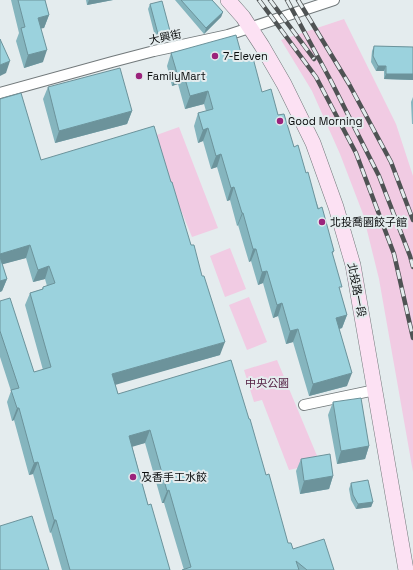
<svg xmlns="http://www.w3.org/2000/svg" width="413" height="570" font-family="'Space Grotesk','Noto Sans TC',sans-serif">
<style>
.green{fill:#f1cbe3}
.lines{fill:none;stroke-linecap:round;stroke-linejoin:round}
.street-casing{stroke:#72797b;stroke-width:12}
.secondary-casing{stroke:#72797b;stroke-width:16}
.street{stroke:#fff;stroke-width:10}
.secondary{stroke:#fce1f3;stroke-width:15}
.rail-casing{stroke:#4f5354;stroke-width:4.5}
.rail{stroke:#e4ecee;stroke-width:3;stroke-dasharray:9;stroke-linecap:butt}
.wall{fill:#85b5be}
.shaded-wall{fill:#6c939b}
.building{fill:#9bd2dd;stroke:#6c939b}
.poi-dot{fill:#9b237c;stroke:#e4ecee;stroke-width:1.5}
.labels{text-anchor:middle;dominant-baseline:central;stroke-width:4;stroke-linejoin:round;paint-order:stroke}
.street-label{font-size:11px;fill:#0a0c0d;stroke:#e4ecee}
.poi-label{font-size:11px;fill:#0a0c0d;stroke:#e4ecee;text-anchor:start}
.park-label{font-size:11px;fill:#542144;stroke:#e4ecee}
</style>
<rect width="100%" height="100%" fill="#e4ecee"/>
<path class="green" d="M344 19 396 124 413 176V472L379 279 363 214 340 154 312 91 281 40Z
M179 127 218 228 192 237 151 137Z
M230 248 246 289 225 297 210 256Z
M249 297 267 342 247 350 229 305Z
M277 360 320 463 289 470 262 400 254 402 244 370Z"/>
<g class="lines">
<defs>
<path id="street" d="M0 93 112 62 154 51 228 35 334 0
M304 405 375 390"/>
<path id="secondary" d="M228 0 243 17 262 46 284 84 313 143 336 207 353 265 406 570"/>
</defs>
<use href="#street" class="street-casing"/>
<use href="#secondary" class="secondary-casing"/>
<use href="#street" class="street"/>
<use href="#secondary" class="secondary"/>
<defs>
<path id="rail" d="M259 0 316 77 356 153 394 254 413 338
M270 0 314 59
M287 0 331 81 379 176 410 256 413 267
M298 0 349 84 391 162 413 220"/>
</defs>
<use href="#rail" class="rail-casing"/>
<use href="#rail" class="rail"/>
</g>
<path class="wall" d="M11 0H45L49 15 44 28H41L43 62 24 68 16 41 19 33Z
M86 0H113L87 5Z
M175 0H212L223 12 221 17 204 34Z
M150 4 168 36 156 40 148 9Z
M374 46 413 47V80L384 79V71H376L371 62 372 51Z
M171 53 243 60 262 92 278 115 294 147 306 173 334 251 332 255 340 292 347 315 342 328 339 329 347 386 309 396 293 342 286 344 278 316 273 318 263 283 258 285 251 261 249 262 238 225 237 226 230 200 227 201 217 167 211 169 203 141 198 143 194 126 198 113 206 111 204 104 185 109 178 84 172 86 167 66Z
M48 87 132 111 127 124 55 143 43 99Z
M413 97V124H412L411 102Z
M0 99 41 160 220 355 115 384 118 394 266 475 288 543 293 549 334 570H182H184L164 503H162L145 443 132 446 148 505 170 570H62L51 532 50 533 33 474 29 475 14 420 12 421 7 402 11 391 0 357V301L34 372 43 370 25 305 30 293 42 289 43 287 47 286 45 279 33 282 26 258 2 264 7 279 2 291 0 292Z
M333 402 369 446 365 459 337 464 328 415Z
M301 459 333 476 329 489 300 494 296 471Z
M351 483 373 502 371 507 356 509 351 500 349 489Z"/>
<path class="shaded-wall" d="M89 0H113L87 5Z
M223 12 221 17 204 34 206 28Z
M49 15 44 28 34 30 38 18Z
M170 31 168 36 156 40 158 34Z
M47 50 43 62 24 68 28 55Z
M10 61 6 73 0 76V65Z
M378 66H386L384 71H376Z
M183 72 178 84 172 86 177 73Z
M386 74H413V80L384 79Z
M208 91 204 104 185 109 190 96Z
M132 111 127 124 55 143 59 131Z
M208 128 203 141 198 143 203 130Z
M221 154 217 167 211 169 216 156Z
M234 187 230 200 227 201 231 188Z
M242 213H243L238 225 237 226Z
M30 245 26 258 0 265V254Z
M253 249H256L251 261 249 262Z
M49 266 45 279 33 282 38 270Z
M267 271 263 283 258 285 262 272Z
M7 279 2 291 0 292V281Z
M282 303 278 316 273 318 277 305Z
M347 315 342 328 332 331 336 318Z
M298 329 293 342 286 344 290 331Z
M225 342 220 355 108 387 112 374Z
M352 373 347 386 309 396 313 384Z
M17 408H19L14 420 12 421Z
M150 430 145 443 125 449 129 436Z
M369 446 365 459 337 464 341 451Z
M38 462 33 474 29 475 34 463Z
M333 476 329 489 300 494 304 481Z
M169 490 164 503H162L167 491Z
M373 502 371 507 356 509 358 504Z
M54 520H56L51 532 50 533Z"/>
<path class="building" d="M18 0H45L49 15 38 18 47 50 28 55 21 28 25 27Z
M181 0H212L223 12 206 28Z
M162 1 170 31 158 34 150 4Z
M236 35 243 60 253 58 262 92 271 89 278 115 284 114 294 147 298 145 306 173 308 172 318 209 322 207 334 251 332 252 342 287H339L347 315 336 318 352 373 313 384 298 329 290 331 282 303 277 305 267 271 262 272 256 249H253L243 213H242L234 187 231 188 221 154 216 156 208 128 203 130 198 113 213 109 208 91 190 96 183 72 177 73 171 53Z
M0 39 10 61 0 65Z
M374 46 413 47V74H386V66H378L373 56Z
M120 68 132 111 59 131 48 87Z
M21 93 41 160 154 126 171 182H172L191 245H194L202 276H204L225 342 112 374 118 394 231 360 249 419H250L266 475 269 474 288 543H291L293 549 324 539 334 570H307L296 561 299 570H182L191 567 169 490 167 491 150 430 129 436 148 505 151 504 170 570H70L56 520H54L38 462 34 463 19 408H17L11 390 19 388 0 331V301L10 298 34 372 51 367 30 293 43 289V287L55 283 49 266 38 270 30 245 0 254V99Z
M0 257 7 279 0 281Z
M361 398 369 446 341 451 333 402Z
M330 454 333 476 304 481 301 459Z
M368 480 373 502 358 504 353 495 351 483Z
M32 516 49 570H0V526Z"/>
<g class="poi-dot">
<circle cx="215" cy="56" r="4"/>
<circle cx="139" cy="76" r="4"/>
<circle cx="280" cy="121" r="4"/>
<circle cx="322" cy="222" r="4"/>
<circle cx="133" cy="477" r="4"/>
</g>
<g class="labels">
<g class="street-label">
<text transform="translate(165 37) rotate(-12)">大興街</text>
<text transform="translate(357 290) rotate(79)">北投路一段</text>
</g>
<g class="poi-label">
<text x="223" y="56">7-Eleven</text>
<text x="147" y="76">FamilyMart</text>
<text x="288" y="121">Good Morning</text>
<text x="330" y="222">北投喬園餃子館</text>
<text x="141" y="477">及香手工水餃</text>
</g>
<g class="park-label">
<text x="267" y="383">中央公園</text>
</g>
</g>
</svg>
